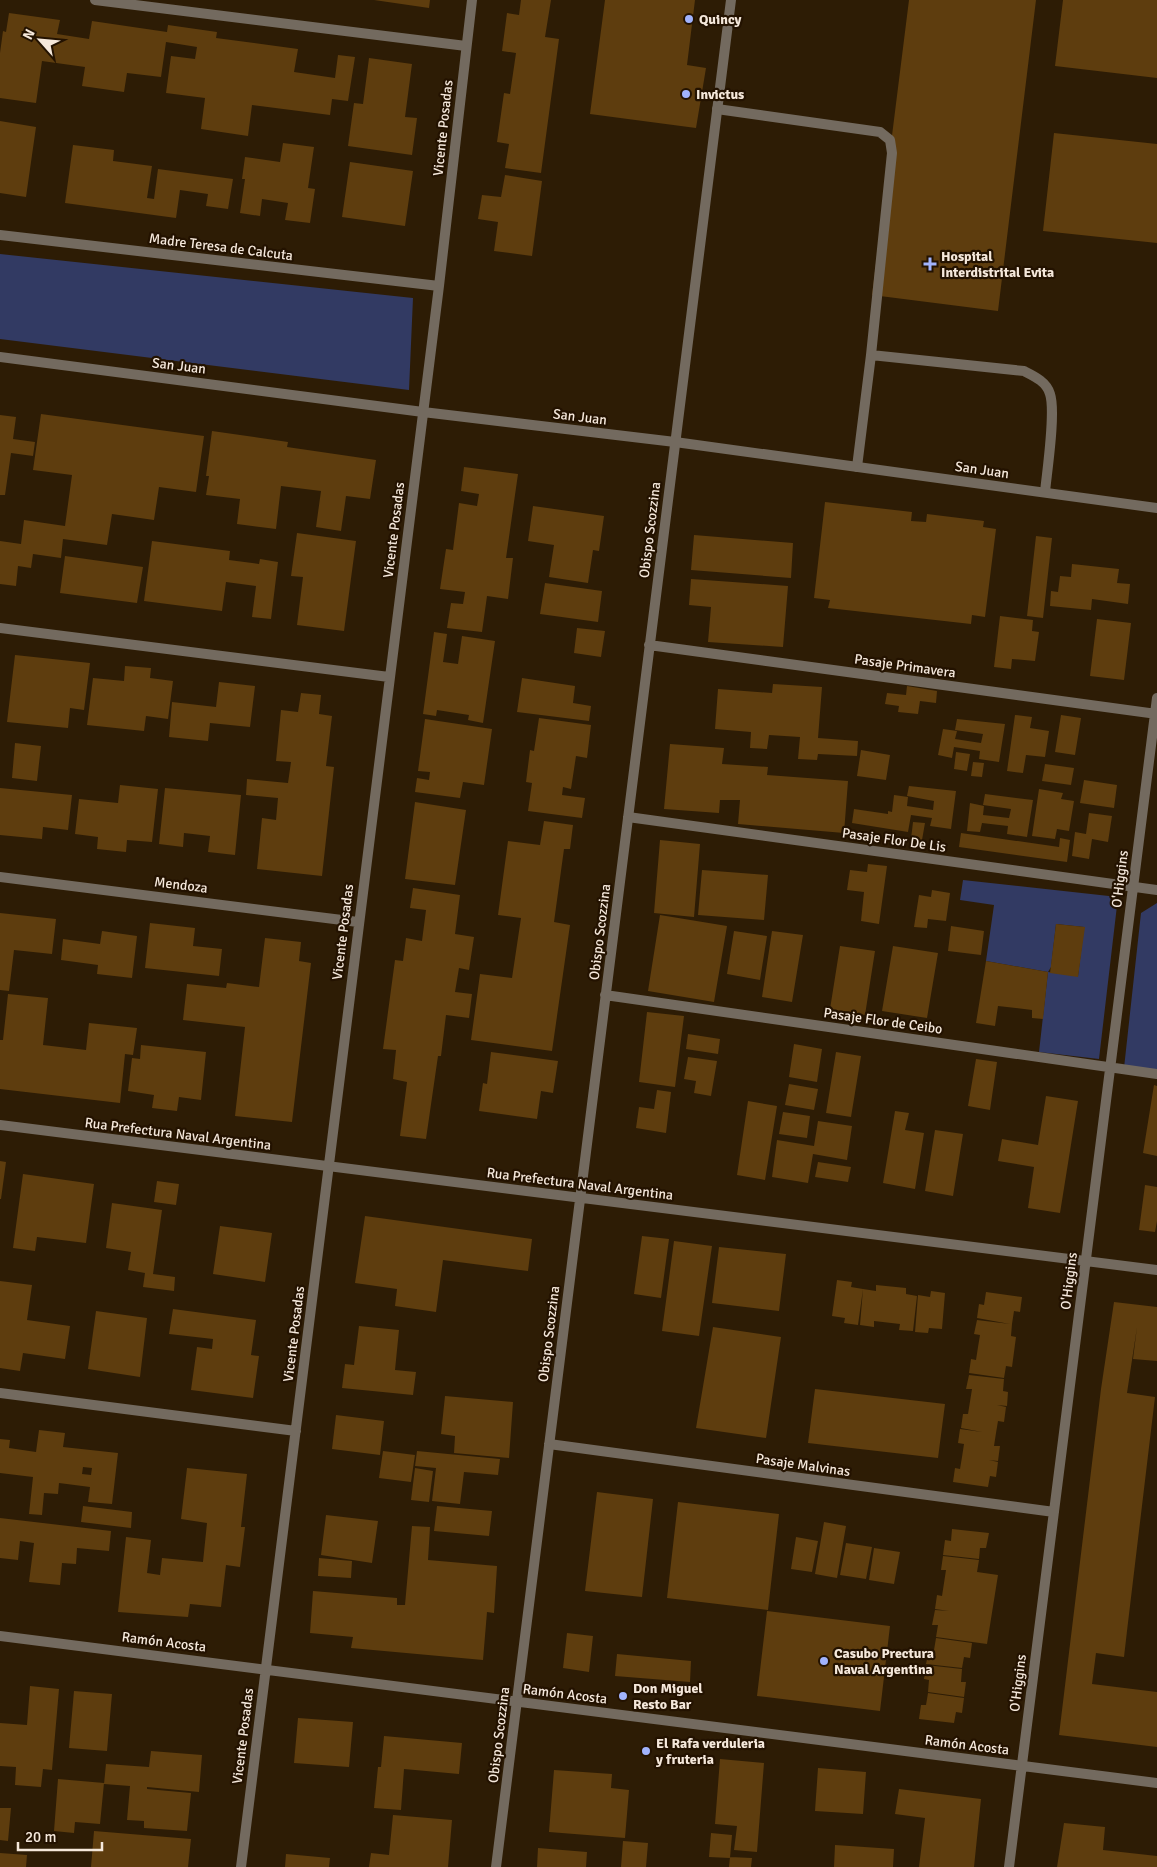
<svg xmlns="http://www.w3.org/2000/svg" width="1157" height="1867" font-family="Signika,sans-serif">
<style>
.green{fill:#323a63;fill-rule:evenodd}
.building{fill:#5e3d0e;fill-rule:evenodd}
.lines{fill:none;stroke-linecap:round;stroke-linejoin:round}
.lane{stroke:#736a5f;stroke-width:10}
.street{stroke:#736a5f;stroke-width:10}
.poi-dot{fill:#a1b3fd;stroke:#231200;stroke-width:2}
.labels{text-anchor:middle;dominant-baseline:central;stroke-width:4.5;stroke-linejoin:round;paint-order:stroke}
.poi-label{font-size:14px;font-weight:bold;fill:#f5e8db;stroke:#231200;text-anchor:start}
.street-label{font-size:14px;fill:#f5e8db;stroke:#231200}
</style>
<rect width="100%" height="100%" fill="#2d1c05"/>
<path class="green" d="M0 254 413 298 409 390 0 339Z
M963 880 1118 897 1099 1059 1039 1052 1048 972 986 961 994 905 960 900ZM1056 924 1084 927 1078 976 1048 972 1051 967Z
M1157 903V1072L1124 1068 1141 913Z"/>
<path class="building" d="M374 0H430L429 8Z
M521 0H551L545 37 559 39 541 173 505 168 509 144 497 142 504 93 510 94 516 53 502 51 507 13 519 15Z
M605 0H695L687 65 706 68 696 128 590 114Z
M909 0H1036L998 311 872 295Z
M1063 0H1157V78L1055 66Z
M9 13 60 20 57 34 89 39 92 21 167 32 168 25 217 32 216 38 298 49 294 72 335 78 338 55 355 57 348 101 332 99 330 115 252 105 248 136 201 129 205 98 166 93 171 56 195 59 197 47 166 42 161 77 127 73 124 92 82 86 85 67 42 61 36 103 0 98V53L3 31 6 32Z
M369 58 412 64 405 117 417 118 412 155 348 146 354 103 363 104Z
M0 121 36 127 26 197 0 193Z
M1054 133 1157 144V243L1043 231Z
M283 143 314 147 308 188 315 189 310 223 285 220 288 203 262 199 260 216 240 213 245 179H242L245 157 280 162Z
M73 145 114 150 113 161 152 166 147 198 154 199 158 169 233 179 228 209 206 206 208 194 180 190 176 218 65 203Z
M350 162 413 171 405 226 342 217Z
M505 175 542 181 532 256 494 251 498 222 478 219 482 195 501 197Z
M41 414 204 436 196 492 159 487 154 520 112 514 107 545 63 539 61 558 33 554 31 568 18 566 16 586 0 584V541L21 544 24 520 65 526 72 475 33 470Z
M0 415 16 417 13 439 35 442 33 456 11 453 5 495H0Z
M212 431 288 442 287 447 376 460 370 499 346 496 341 531 316 527 321 491 281 486 276 529 237 524 240 499 206 495 209 476H206Z
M464 467 518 474 506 558H513L508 599 487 596 482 632 447 628 451 603 463 604 465 592 440 589 446 549 453 550 459 503 477 506 479 494 461 491Z
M825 502 912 512 911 521 926 522 927 514 984 521 983 527 996 529 985 617 972 615 971 624 828 608 830 600 814 598Z
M533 506 604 516 599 551 593 550 588 583 549 577 554 545 528 541Z
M297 533 356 541 344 631 297 625 303 577 291 576Z
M694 535 793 543 791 578 691 570Z
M1036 536 1052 538 1043 618 1027 616Z
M152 541 230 551 229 560 259 564 260 559 278 562 271 619 252 617 256 586 226 582 222 611 144 601Z
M65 556 143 567 137 603 60 593Z
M1072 564 1119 569 1117 583 1130 584 1128 604 1092 599 1091 610 1050 606 1051 591 1058 592 1060 576 1071 577Z
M691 579 788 586 783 647 708 642 711 607 689 605Z
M545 583 602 591 598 622 540 614Z
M1000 616 1033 620 1032 631 1039 632 1035 661 1012 659 1011 669 994 667Z
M1097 619 1131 623 1124 680 1090 676Z
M577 628 605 631 601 657 574 653Z
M434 632 447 634 443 662 458 664 462 636 495 641 483 723 468 720 469 715 437 710 436 716 423 714Z
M15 655 90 663 84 710 70 708 68 728 7 722Z
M125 666 151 668 150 678 173 681 168 719 146 716 144 731 87 725 93 678 124 681Z
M522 678 575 686 573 703 591 706 589 721 517 712Z
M219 682 255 686 250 727 210 723 208 741 169 737 172 702 216 707Z
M773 684 822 687 818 738 858 741 857 756 818 754 817 760 798 759 800 737 769 735 767 749 750 748 751 732 715 729 718 689 772 693Z
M907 686 937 691 936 703 920 701 918 714 898 712 899 706 885 704 887 693 906 695Z
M301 693 321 695 319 714 332 716 326 766 334 767 322 876 257 869 262 818 276 820 278 798 246 795 247 779 288 783 291 762 276 761 281 710 298 712Z
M1015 715 1032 717 1030 728 1049 731 1045 757 1026 755 1023 773 1007 771Z
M1061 715 1081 718 1075 755 1055 752Z
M539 718 591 725 587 758 576 756 571 789 563 787 562 795 585 798 582 818 528 811 532 783 526 782 530 750 534 751Z
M425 719 492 729 484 785 463 782 460 798 415 792 417 778 429 780 430 772 418 771Z
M957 719 1005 724 999 762 979 759 980 751 954 747 952 758 938 755 943 729 957 731 955 739 981 743 983 734 955 730Z
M15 743 41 746 37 781 12 778Z
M670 744 724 748 722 764 768 767 767 775 848 781 844 833 738 824 740 800H720L719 813 664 809Z
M861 750 890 755 886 780 857 776Z
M956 752 970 754 967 771 954 769Z
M973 762 984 763 982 777 971 776Z
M1045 764 1074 768 1071 785 1042 781Z
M1084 780 1117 785 1114 808 1080 803Z
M120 785 158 789 152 842 127 840 126 852 97 849 98 837 75 834 79 799 118 803Z
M909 786 956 791 951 829 930 826 932 818 911 815 908 832 852 823 854 809 888 814V811L892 812 894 795 908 797 907 806 933 810 934 801 907 796Z
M0 788 72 795 68 830 43 827 42 839 0 835Z
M165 788 241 795 235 855 208 852 210 836 184 833 183 847 159 844Z
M1039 789 1063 793 1061 799 1074 801 1069 831 1057 829 1055 839 1032 836Z
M985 794 1033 800 1027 837 1007 834 1008 826 982 823 980 832 967 831 970 803 984 806 983 815 1009 818 1011 809 983 805Z
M415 802 466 810 455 885 405 879Z
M1089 813 1112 816 1108 842 1092 839 1089 859 1072 856 1075 832 1086 834Z
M544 821 573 825 570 849H564L554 922 570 925 552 1051 471 1040 480 974 512 978 521 918 498 915 508 841 540 845Z
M913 822 925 823 922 840 911 839Z
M961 833 1059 847 1060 838 1070 840 1067 862 959 847Z
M660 840 700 844 694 917 654 913Z
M868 864 887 866 879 924 861 921 864 892 847 890 850 870 867 872Z
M702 870 768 875 764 920 698 915Z
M413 888 460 895 455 934 474 937 469 970 459 968 455 992 472 994 469 1018 446 1015 441 1056H438L426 1139 400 1136 407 1082 393 1079 396 1050 383 1049 395 960 403 961 406 938 422 941 426 910 410 908Z
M932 890 950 893 946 921 928 919 927 928 914 927 919 895 931 897Z
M0 913 56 919 52 954 14 950 9 991 0 990Z
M660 915 727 926 714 1002 648 991Z
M150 923 195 928 193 946 222 949 219 976 145 968Z
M1056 924 1085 927 1078 977 1050 973Z
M951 926 984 931 981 955 948 951Z
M102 931 137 936 132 978 97 974 98 965 61 960 63 939 100 944Z
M734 931 767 936 760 980 727 974Z
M772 931 803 935 792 1002 762 997Z
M265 938 301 942 299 961 311 963 292 1122 235 1116 245 1027 183 1020 187 984 226 988 227 983 259 987Z
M840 946 875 951 865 1015 830 1009Z
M893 946 938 953 927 1018 882 1011Z
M986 961 1048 972 1043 1019 1032 1018V1010L998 1006 995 1026 976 1023Z
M8 994 48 998 43 1045 86 1050 89 1023 137 1028 133 1055 125 1054 120 1103 0 1089V1040H3Z
M647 1012 684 1016 675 1087 639 1082Z
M688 1034 720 1039 718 1054 686 1049Z
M794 1044 822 1049 817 1082 789 1077Z
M141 1045 206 1052 201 1100 179 1097 177 1111 152 1108 154 1095 128 1091 132 1058 140 1059Z
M491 1052 558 1061 553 1093 541 1091 537 1119 479 1111 483 1083 487 1084Z
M836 1052 861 1056 851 1117 826 1113Z
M688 1057 717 1061 711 1096 694 1093 696 1081 684 1079Z
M976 1059 997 1062 990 1110 968 1106Z
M789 1084 818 1089 814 1110 785 1105Z
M1154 1085 1157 1086V1156L1143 1153Z
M657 1090 671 1092 666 1133 636 1128 639 1107 654 1109Z
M1046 1096 1078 1101 1060 1213 1028 1208 1034 1167 998 1161 1002 1139 1038 1145Z
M748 1101 777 1106 765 1180 737 1175Z
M895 1111 909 1113 905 1130 924 1133 915 1189 883 1183Z
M783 1112 810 1116 807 1138 779 1134Z
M818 1121 852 1126 847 1160 813 1154 808 1183 772 1177 777 1140 814 1146Z
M935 1130 963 1134 953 1196 925 1191Z
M0 1161 6 1162 1 1199H0Z
M818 1162 851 1167 848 1182 815 1177Z
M23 1174 94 1184 86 1243 37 1237 35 1251 13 1248Z
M157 1181 179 1184 176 1205 154 1202Z
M1145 1185 1157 1187V1221L1155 1232 1139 1230Z
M112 1203 162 1210 153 1274 175 1277 174 1291 143 1287 145 1273 128 1270 131 1252 106 1248Z
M365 1216 532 1239 528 1271 443 1260 436 1312 395 1306 397 1289 355 1283Z
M220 1226 272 1233 265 1282 213 1274Z
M642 1236 669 1239 661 1298 634 1294Z
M674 1241 712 1246 699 1336 662 1331Z
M719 1247 786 1254 779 1311 712 1303Z
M837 1280 852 1282 851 1287 863 1289 858 1325 844 1323 845 1318 832 1316Z
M0 1281 32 1285 27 1320 70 1326 65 1359 23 1353 20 1371 0 1368Z
M876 1285 906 1288V1294L917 1296 913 1331 899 1330 900 1324 874 1321V1327L860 1325 863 1289 876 1291Z
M931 1291 945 1293 942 1329 929 1328 928 1333 915 1332 918 1295 930 1297Z
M986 1292 1022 1297 1020 1312 1014 1311 1012 1324 1011 1336 1016 1337 1014 1352 978 1347 980 1335 974 1334 977 1320 1010 1324 977 1318 979 1304 984 1305Z
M1114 1302 1157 1307V1361L1133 1359 1137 1327 1127 1393 1155 1397 1127 1631 1124 1657 1096 1653 1092 1684 1157 1692V1747L1059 1735 1101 1389Z
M173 1309 256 1320 251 1355 259 1356 253 1398 191 1390 197 1347 212 1349 213 1339 169 1334Z
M96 1311 147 1318 140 1377 88 1369Z
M359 1326 399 1330 395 1370 416 1372 413 1395 342 1388 345 1364 354 1365Z
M713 1327 781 1337 766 1438 696 1428Z
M978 1347 1014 1352 1012 1367 1006 1366 1004 1378 969 1373 971 1359 976 1360Z
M969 1375 1004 1379 1003 1391 1008 1392 1007 1406 997 1405 1006 1407 1004 1422 998 1421 996 1433 994 1446H1000L998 1461 989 1460 998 1462 996 1477 990 1476 988 1487 953 1482 955 1468 960 1469 962 1457 964 1444 958 1443 960 1429 982 1432 961 1428 963 1414H968L972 1389H966Z
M815 1389 945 1404 938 1458 808 1443Z
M445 1396 513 1402 509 1458 454 1453 455 1436 441 1434Z
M336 1415 384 1421 380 1455 332 1449Z
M39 1430 65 1433 63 1447 118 1453 112 1504 88 1502 90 1487 59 1483 58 1494 44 1493 42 1515 29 1514 33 1477 0 1473V1439L10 1440 9 1448 36 1452ZM83 1467 92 1468 91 1475 82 1474Z
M383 1451 415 1455 411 1482 379 1478Z
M417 1451 500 1459 498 1475 464 1472 460 1504 432 1501 436 1468 415 1466Z
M187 1468 247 1474 241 1527H245L240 1567 226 1565 221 1607 190 1604 188 1617 118 1612 126 1537 151 1540 147 1573 160 1575 162 1558 203 1562 207 1523 181 1519Z
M415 1468 433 1471 429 1502 411 1500Z
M597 1492 653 1499 642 1597 585 1591Z
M678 1502 779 1514 768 1610 667 1598Z
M83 1506 132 1512 131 1528 81 1522Z
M437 1506 492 1511 489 1536 434 1531Z
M326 1515 378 1521 372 1563 321 1555Z
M0 1518 111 1531 109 1551 77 1548 76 1564 62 1563 60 1585 29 1582 34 1543 20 1541 18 1560 0 1558Z
M824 1522 846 1526 837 1578 815 1574Z
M412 1526 430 1527 428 1560 497 1566 494 1613 487 1612 483 1660 351 1648 353 1637 310 1633 313 1591 397 1598V1605H405Z
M952 1529 989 1533 986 1548H980L979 1559 943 1555 945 1540 951 1541Z
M796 1537 818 1541 812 1572 791 1569Z
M846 1543 872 1547 866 1579 840 1575Z
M874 1548 900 1552 894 1584 869 1580Z
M943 1556 979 1560 977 1572 998 1575 987 1644 936 1637 938 1625H932L935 1610 949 1611 935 1609 937 1595 942 1596 946 1570H941Z
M319 1558 352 1561 351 1578 318 1576Z
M767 1611 890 1626 880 1711 757 1696Z
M567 1633 593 1636 589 1672 563 1668Z
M936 1638 972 1643 970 1658 964 1657 962 1668 926 1664 929 1650H934Z
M617 1654 691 1661 690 1682 615 1676Z
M926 1665 962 1669 961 1682H966L964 1697 928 1692 929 1680 924 1679Z
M30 1686 59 1689 52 1770 43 1769 41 1787 15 1785 16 1767 0 1766V1723L27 1725Z
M74 1691 112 1694 107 1751 69 1748Z
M928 1693 964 1698 962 1713 956 1712 954 1723 919 1719 921 1705H926Z
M298 1718 353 1722 349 1767 294 1763Z
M384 1736 462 1743 459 1774 404 1769 401 1810 374 1808 378 1767H381Z
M151 1751 202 1755 199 1792 147 1787V1789L191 1793 187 1831 144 1828V1821L127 1820 130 1786 104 1784 106 1764 149 1767Z
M720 1759 764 1763 757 1852 734 1850 737 1826 715 1824Z
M818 1768 866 1772 863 1814 815 1811Z
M554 1770 612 1774 611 1788 629 1790 625 1838 549 1832Z
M58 1779 104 1783 100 1824 75 1822 74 1833 54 1831Z
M899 1789 981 1799 974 1867H919L925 1818 895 1814Z
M0 1808H11L8 1841 0 1840Z
M393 1815 452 1820 448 1867H369L371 1853 389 1855Z
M1064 1823 1105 1827 1103 1850 1157 1856V1867H1057Z
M94 1831 191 1839 188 1867H91Z
M711 1833 732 1835 730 1858 709 1857Z
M623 1841 648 1843 646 1867H621Z
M835 1845 894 1849 893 1867H834Z
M538 1848 587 1852 586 1867H537Z
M0 1853 27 1855 26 1867H0Z
M286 1854 330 1858 329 1867H285Z
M730 1857 752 1858 751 1867H729Z"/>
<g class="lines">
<path class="lane" d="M717 109 880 132 890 140 892 153 871 355 857 467
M871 355 1024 371C1034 376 1047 382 1050 394 1056 412 1047 471 1045 492"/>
<path class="street" d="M95 0 466 46
M0 235 439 286
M0 357 423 412 675 442 1157 508
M0 628 389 677
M649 645 1157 714
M628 817 1157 890
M0 877 358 922
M605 995 1157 1074
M0 1125 1157 1270
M0 1393 296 1431
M549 1444 1054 1512
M0 1636 1157 1783
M241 1867 439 286 472 0
M496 1867 731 0
M1009 1867 1157 698"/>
</g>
<g class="poi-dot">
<circle cx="689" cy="19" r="5"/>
<circle cx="686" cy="94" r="5"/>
<path d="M927.5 256.5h5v5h5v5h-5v5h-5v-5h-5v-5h5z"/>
<circle cx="824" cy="1661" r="5"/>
<circle cx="623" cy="1696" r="5"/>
<circle cx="646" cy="1751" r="5"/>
</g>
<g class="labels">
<g class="poi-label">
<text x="699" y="19">Quincy</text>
<text x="696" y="94">Invictus</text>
<text x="941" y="256">Hospital<tspan x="941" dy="16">Interdistrital Evita</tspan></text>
<text x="834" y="1653">Casubo Prectura<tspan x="834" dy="16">Naval Argentina</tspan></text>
<text x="633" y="1688">Don Miguel<tspan x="633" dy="16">Resto Bar</tspan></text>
<text x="656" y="1743">El Rafa verduleria<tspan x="656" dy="16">y fruteria</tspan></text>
</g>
<g class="street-label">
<text transform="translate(443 128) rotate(-84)">Vicente Posadas</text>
<text transform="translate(221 247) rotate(7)">Madre Teresa de Calcuta</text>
<text transform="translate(179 366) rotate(7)">San Juan</text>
<text transform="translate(580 417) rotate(7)">San Juan</text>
<text transform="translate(982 470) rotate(8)">San Juan</text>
<text transform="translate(394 530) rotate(-83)">Vicente Posadas</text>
<text transform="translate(650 530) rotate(-83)">Obispo Scozzina</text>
<text transform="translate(905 666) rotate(8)">Pasaje Primavera</text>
<text transform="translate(894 840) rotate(8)">Pasaje Flor De Lis</text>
<text transform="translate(1120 879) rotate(-83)">O'Higgins</text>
<text transform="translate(181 885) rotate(7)">Mendoza</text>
<text transform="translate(343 932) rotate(-83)">Vicente Posadas</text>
<text transform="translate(600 932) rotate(-83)">Obispo Scozzina</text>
<text transform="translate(883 1021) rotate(8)">Pasaje Flor de Ceibo</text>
<text transform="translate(178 1134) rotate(7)">Rua Prefectura Naval Argentina</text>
<text transform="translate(580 1184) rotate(7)">Rua Prefectura Naval Argentina</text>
<text transform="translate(1069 1281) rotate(-83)">O'Higgins</text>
<text transform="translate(294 1334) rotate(-83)">Vicente Posadas</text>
<text transform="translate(549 1334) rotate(-83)">Obispo Scozzina</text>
<text transform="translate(803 1465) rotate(8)">Pasaje Malvinas</text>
<text transform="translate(164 1642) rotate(7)">Ramón Acosta</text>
<text transform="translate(1018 1683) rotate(-83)">O'Higgins</text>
<text transform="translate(565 1694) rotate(7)">Ramón Acosta</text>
<text transform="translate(499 1735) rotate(-83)">Obispo Scozzina</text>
<text transform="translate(243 1736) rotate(-83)">Vicente Posadas</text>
<text transform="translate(967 1745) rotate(7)">Ramón Acosta</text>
</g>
</g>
<g transform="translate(40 40) rotate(297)" stroke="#231200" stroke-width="4" paint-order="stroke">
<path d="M0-4L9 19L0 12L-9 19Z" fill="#f5e8db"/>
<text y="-8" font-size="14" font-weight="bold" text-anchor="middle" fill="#f5e8db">N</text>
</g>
<path d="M18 1842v8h84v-8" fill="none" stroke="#f5e8db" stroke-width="2.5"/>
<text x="25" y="1842" font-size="15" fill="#f5e8db" stroke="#231200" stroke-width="4" paint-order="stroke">20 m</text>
</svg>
